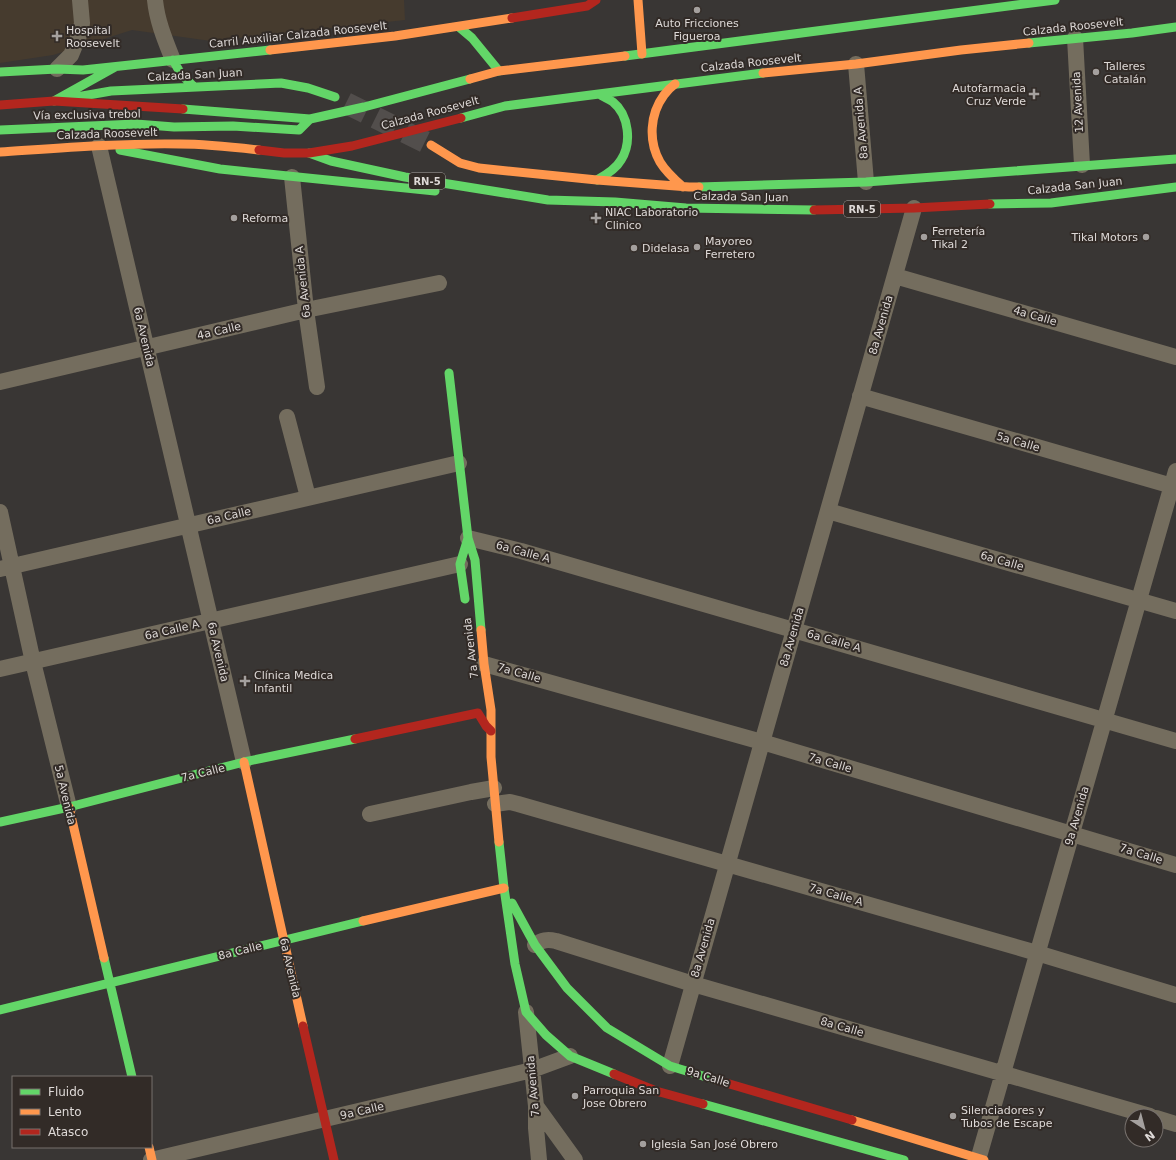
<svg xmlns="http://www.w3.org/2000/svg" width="1176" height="1160" font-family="'DejaVu Sans',sans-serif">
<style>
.medical{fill:#463b2e}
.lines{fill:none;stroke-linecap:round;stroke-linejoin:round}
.primary-tunnel{stroke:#524e4c;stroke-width:22;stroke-dasharray:22 11;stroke-linecap:butt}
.street{stroke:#746d5e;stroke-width:16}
.fast{stroke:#63d668;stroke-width:9}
.slow{stroke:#ff974d;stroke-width:9}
.jam{stroke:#b3261e;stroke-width:9}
.poi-dot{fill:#a4a09e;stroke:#322b27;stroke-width:1.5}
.labels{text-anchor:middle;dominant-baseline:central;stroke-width:4;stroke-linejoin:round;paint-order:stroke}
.shield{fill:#322b27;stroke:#aaa5a2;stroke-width:1}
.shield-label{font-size:10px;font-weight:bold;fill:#ded9d7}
.poi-label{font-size:11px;fill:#ded9d7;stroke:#322b27;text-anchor:start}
.street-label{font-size:11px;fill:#ded9d7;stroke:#322b27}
</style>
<rect width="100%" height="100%" fill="#393634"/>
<path class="medical" d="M0 0H404L405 20 211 41 132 30 53 55 0 63Z"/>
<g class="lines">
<path class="primary-tunnel" d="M346 103 431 145"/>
<path class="street" d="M155 0C157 21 165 40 173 60
M1075 38 1082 165
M856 64 866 182
M57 69 71 55 80 33 82 23 80 0
M99 146 244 762
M292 177 306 310 317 387
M895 276 1176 357
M0 382 306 310 439 283
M860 396 1176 487
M287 417 308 497
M828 511 1176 611
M0 512 33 662 69 807
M468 538 521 551 1176 741
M0 569 459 463
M484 664 762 742 1176 865
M0 669 460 564
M495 804 510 802 518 804 1037 953 1176 995
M370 814 471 792 494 788
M535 945C542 940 547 939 556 941L693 984 1150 1116
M526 1012 536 1106V1128L539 1160
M670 1066 914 208
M536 1106 575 1160
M1156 1118 1176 1124
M151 1160 532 1070 570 1056
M978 1160 1176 471"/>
<path class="fast" d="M459 27 472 38 499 71
M1029 43 1132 33 1176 27
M625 56 1055 0
M173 60 181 74 193 86
M0 72 57 69 83 70 270 50
M71 98 111 91 281 83 308 88 335 97
M54 101 115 67
M183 109 310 119 364 107 470 79
M461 118 505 106 763 73
M0 130 136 124 174 127 233 126 299 130 310 119
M120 150 220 169 435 191
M309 153 331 161 405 177 548 200 615 202 686 208 814 210
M597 180C606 175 616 169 621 160 632 143 629 115 613 102 609 99 603 97 599 94
M699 187 866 182 1176 159
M990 204 1051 203 1176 187
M449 373 468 538 475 560 481 630
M465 599 460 564 468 538
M0 822 69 807 244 762 355 739
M499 842 504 888 515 964 526 1012 546 1035 570 1056 614 1074
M512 903 535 945 567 988 607 1028 670 1066 716 1080
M104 958 132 1077
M0 1010 363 921
M703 1104 904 1160"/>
<path class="slow" d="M638 0 642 54
M270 50 395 36 512 18
M763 73 856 64 961 50 1029 43
M470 79 499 71 625 56
M675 84C671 87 667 91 664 95 650 114 648 141 660 162 666 172 675 180 683 187
M431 145 460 163 479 168 597 180 689 187H699
M0 152C60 148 120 143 180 144 206 144 233 147 259 150
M481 630 484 664 491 710V757L499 842
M244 762 303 1026
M69 807 104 958
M363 921 504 888
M852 1120 984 1160
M149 1147 152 1160"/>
<path class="jam" d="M512 18 587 6 596 0
M0 105 54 101 183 109
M259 150 284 153H309L352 146 461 118
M814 210 914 208 990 204
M355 739 478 713 486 726 491 731
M303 1026 334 1160
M614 1074 656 1091 703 1104
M716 1080 852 1120"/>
</g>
<g class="poi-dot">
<circle cx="697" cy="10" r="4"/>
<path d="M55 30h4v4h4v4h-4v4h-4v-4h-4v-4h4z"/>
<circle cx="1096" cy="72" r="4"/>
<path d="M1032 88h4v4h4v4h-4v4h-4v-4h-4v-4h4z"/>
<circle cx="234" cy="218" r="4"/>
<path d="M594 212h4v4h4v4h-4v4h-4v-4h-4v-4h4z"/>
<circle cx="924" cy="237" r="4"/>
<circle cx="1146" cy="237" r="4"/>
<circle cx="697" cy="247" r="4"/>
<circle cx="634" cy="248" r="4"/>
<path d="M243 675h4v4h4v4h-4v4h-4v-4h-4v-4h4z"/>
<circle cx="575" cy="1096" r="4"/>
<circle cx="953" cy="1116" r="4"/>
<circle cx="643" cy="1144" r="4"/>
</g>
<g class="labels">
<g class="shield">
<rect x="409" y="173" width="36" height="16" rx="3"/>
<rect x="844" y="201" width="36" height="16" rx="3"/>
</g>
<g class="shield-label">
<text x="427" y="181">RN-5</text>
<text x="862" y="209">RN-5</text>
</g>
<g class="poi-label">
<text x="697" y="23" text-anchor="middle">Auto Fricciones<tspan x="697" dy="13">Figueroa</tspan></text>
<text x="66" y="30">Hospital<tspan x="66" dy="13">Roosevelt</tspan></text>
<text x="1104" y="66">Talleres<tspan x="1104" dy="13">Catalán</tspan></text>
<text x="1026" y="88" text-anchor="end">Autofarmacia<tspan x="1026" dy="13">Cruz Verde</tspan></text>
<text x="605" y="212">NIAC Laboratorio<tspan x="605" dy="13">Clinico</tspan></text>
<text x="242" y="218">Reforma</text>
<text x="932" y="231">Ferretería<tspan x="932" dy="13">Tikal 2</tspan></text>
<text x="1138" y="237" text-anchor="end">Tikal Motors</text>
<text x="705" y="241">Mayoreo<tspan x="705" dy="13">Ferretero</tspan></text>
<text x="642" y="248">Didelasa</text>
<text x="254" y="675">Clínica Medica<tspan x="254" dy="13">Infantil</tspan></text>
<text x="583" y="1090">Parroquia San<tspan x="583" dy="13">Jose Obrero</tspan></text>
<text x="961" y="1110">Silenciadores y<tspan x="961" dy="13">Tubos de Escape</tspan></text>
<text x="651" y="1144">Iglesia San José Obrero</text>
</g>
<g class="street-label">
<text transform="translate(1073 27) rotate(-6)">Calzada Roosevelt</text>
<text transform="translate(298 35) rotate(-6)">Carril Auxiliar Calzada Roosevelt</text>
<text transform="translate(751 63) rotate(-6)">Calzada Roosevelt</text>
<text transform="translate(195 75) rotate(-3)">Calzada San Juan</text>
<text transform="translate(1078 102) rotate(-93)">12 Avenida</text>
<text transform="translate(430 113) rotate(-15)">Calzada Roosevelt</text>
<text transform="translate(87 115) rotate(-1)">Vía exclusiva trebol</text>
<text transform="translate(861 123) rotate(-95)">8a Avenida A</text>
<text transform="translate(107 134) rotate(-2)">Calzada Roosevelt</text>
<text transform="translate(1075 186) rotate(-6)">Calzada San Juan</text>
<text transform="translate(741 197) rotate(1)">Calzada San Juan</text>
<text transform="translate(303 282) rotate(-96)">6a Avenida A</text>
<text transform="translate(1035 316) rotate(16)">4a Calle</text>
<text transform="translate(881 325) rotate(-74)">8a Avenida</text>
<text transform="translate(219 331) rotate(-13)">4a Calle</text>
<text transform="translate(144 337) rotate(77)">6a Avenida</text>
<text transform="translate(1018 442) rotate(16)">5a Calle</text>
<text transform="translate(229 516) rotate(-13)">6a Calle</text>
<text transform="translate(523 552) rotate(15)">6a Calle A</text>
<text transform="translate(1002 561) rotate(16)">6a Calle</text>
<text transform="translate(172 630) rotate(-13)">6a Calle A</text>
<text transform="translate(792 637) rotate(-74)">8a Avenida</text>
<text transform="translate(834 641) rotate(16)">6a Calle A</text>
<text transform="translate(471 648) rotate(-97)">7a Avenida</text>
<text transform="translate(218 652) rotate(77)">6a Avenida</text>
<text transform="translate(519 673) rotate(16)">7a Calle</text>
<text transform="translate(830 763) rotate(16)">7a Calle</text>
<text transform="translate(203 773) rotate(-14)">7a Calle</text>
<text transform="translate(65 795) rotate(77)">5a Avenida</text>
<text transform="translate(1077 816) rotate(-74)">9a Avenida</text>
<text transform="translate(1141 854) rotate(17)">7a Calle</text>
<text transform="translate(836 895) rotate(16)">7a Calle A</text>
<text transform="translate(703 948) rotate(-74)">8a Avenida</text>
<text transform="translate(240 951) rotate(-14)">8a Calle</text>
<text transform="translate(290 968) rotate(77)">6a Avenida</text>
<text transform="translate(842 1027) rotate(16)">8a Calle</text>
<text transform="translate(708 1077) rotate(17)">9a Calle</text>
<text transform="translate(533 1086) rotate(-95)">7a Avenida</text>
<text transform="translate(362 1111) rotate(-13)">9a Calle</text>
</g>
</g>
<rect x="12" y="1076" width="140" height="72" fill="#322b27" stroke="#77716d"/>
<rect x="20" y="1089" width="20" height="6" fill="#63d668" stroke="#77716d"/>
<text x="48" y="1096" font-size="12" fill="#ded9d7">Fluido</text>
<rect x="20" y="1109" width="20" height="6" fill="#ff974d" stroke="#77716d"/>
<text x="48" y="1116" font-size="12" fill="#ded9d7">Lento</text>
<rect x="20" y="1129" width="20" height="6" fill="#b3261e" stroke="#77716d"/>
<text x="48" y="1136" font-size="12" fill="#ded9d7">Atasco</text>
<g transform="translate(1144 1128) rotate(144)"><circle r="19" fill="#322b27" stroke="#77716d"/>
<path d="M0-3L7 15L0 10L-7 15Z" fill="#a4a09e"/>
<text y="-6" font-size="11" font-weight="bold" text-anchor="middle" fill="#ded9d7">N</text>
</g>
</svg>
